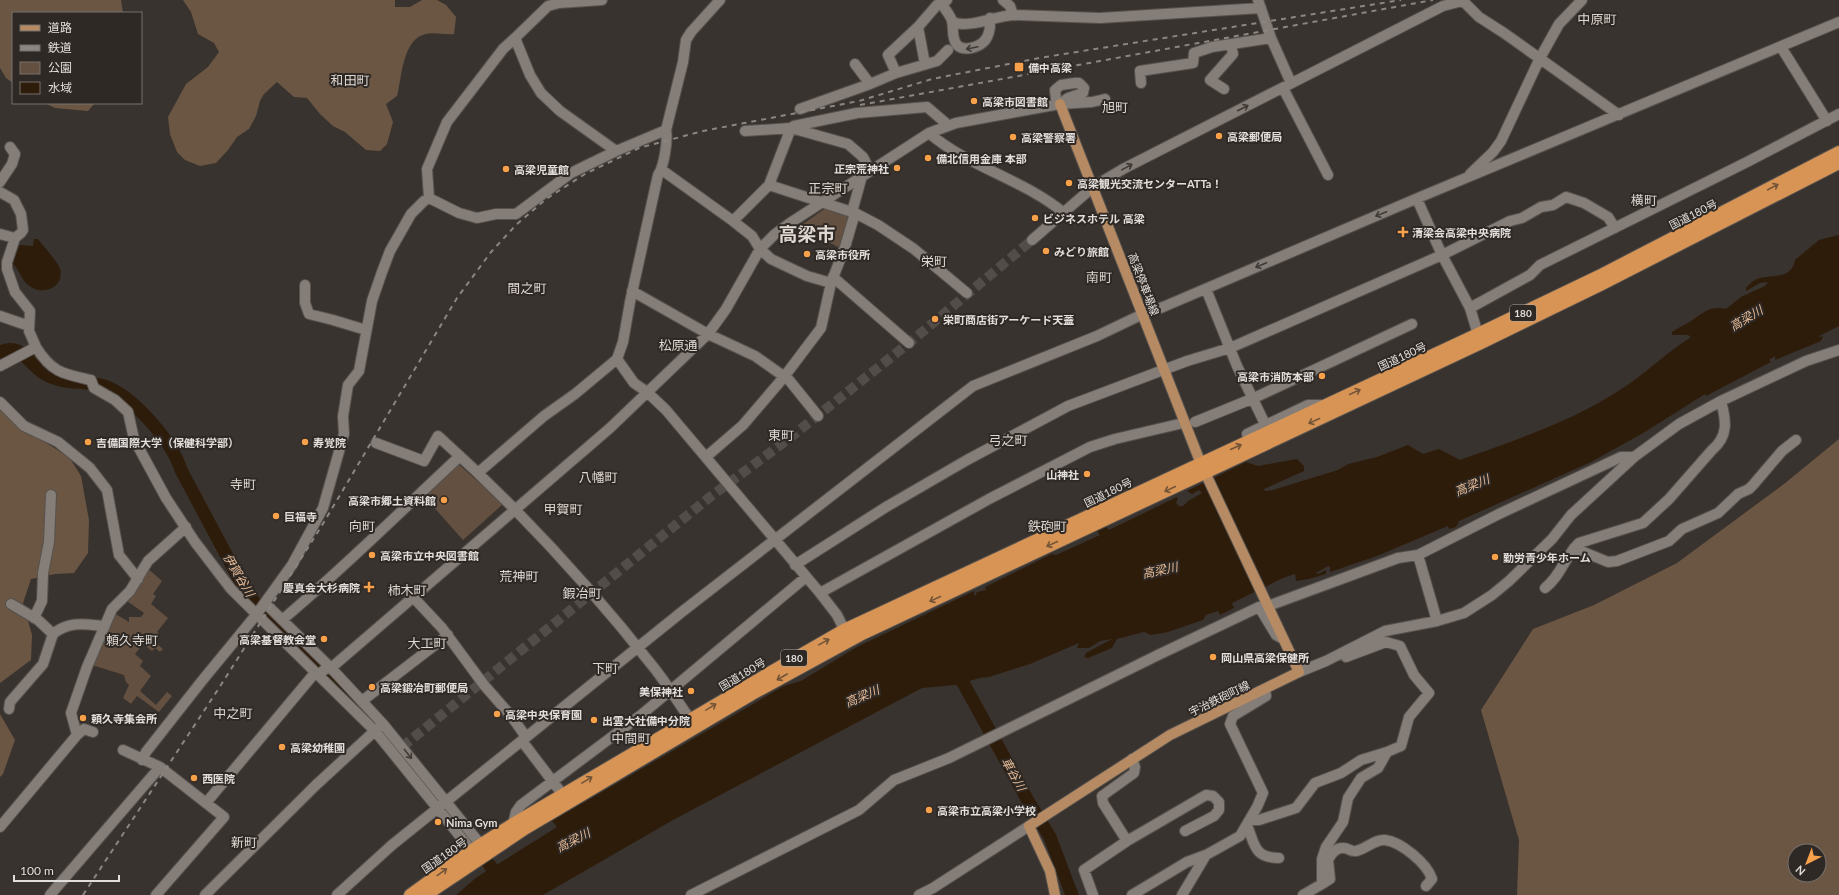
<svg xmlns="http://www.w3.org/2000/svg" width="1839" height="895" font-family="Lato,'Noto Sans JP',sans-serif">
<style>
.green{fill:#635040}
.forest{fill:#6b5643;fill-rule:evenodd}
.water{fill:#2e1c0b}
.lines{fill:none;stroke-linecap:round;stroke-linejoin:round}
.river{stroke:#2e1c0b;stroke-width:13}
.minor-tunnel{stroke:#524d49;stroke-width:10;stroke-dasharray:10 5;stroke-linecap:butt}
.minor-casing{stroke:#56524e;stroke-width:12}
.major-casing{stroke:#56524e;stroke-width:12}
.highway-casing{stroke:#56524e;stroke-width:14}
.minor{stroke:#847d78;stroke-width:10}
.major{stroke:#b68b63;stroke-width:10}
.highway{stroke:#d89455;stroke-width:12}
.rail{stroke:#8b8682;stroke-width:2;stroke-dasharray:5 5;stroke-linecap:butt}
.oneway{stroke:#403a36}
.oneway2{stroke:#735438}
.poi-dot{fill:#f8a14a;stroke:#2f2925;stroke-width:1.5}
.labels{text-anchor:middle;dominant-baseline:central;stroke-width:4;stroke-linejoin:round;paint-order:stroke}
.shield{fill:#2f2925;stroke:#aca8a4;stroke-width:1}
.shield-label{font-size:10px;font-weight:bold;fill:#e2dedb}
.poi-label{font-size:11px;font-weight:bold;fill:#e2dedb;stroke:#2f2925;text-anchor:start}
.street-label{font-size:11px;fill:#e2dedb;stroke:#2f2925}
.water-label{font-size:12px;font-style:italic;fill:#e6bb96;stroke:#2f2925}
.quarter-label{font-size:13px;fill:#dfd8d2;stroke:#2f2925}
.town-label{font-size:19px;font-weight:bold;fill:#dfd8d2;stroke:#2f2925}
</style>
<rect width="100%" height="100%" fill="#39332f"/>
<path class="green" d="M827 207 850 214 842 249 799 227Z
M456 462 503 504 463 540 423 495Z
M147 568 162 581 153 594 156 596 151 604 168 618 157 632 159 633 152 640 163 649 160 652 155 648 152 651 143 644 135 654 143 661 140 666 151 676 140 691 156 705 167 692 172 696 159 712 137 696 131 704 123 698 129 685 126 682 124 675 92 665 112 612 129 622V617H141L144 613 124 599Z"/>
<path class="forest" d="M0 0H121L123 13H13V83L6 78 0 68Z
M183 0H395V7H410L422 0H437L446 5 456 17 454 34C445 35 433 32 426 34 402 39 402 78 397 96L386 104 393 122 387 144 380 151 366 150 345 132 333 126 320 114 307 98 294 97 277 82 264 94 260 101 256 116 249 129 237 137 228 150 216 163 200 166 185 160 177 152 170 134 168 117 186 84 208 67 219 52 214 43 198 34 191 12Z
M45 103H95L88 111 55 108Z
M0 408 38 438 69 457 81 476 89 520 88 553 74 573 55 574 31 579 23 603 32 635 31 660 0 683Z
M1839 439V895H1517L1519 840 1481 710 1533 629 1594 605 1677 563 1784 484ZM1795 851H1819V875H1795Z
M0 714 15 740 3 774 0 777Z"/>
<path class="water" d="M1839 235V326L1819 336 1820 337 1823 336 1821 341 1775 360V356L1769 360 1771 362 1769 363 1706 396 1705 394 1645 432 1591 462 1459 521 1456 527 1449 529 1448 526 1377 556 1330 572V567L1328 566 1316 573 1318 574 1326 570V574L1309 579 1296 581 1295 574 1283 578 1232 603 1234 608 1220 615 1218 611 1206 615 1203 620 1168 632 1151 635 1144 632 1117 639 1112 648 1088 658 1084 657 1086 653 1112 639 1100 641 1089 648H1077L1079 643 1030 664 989 677 980 678 955 685 922 688 673 820 543 895H456L477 877 557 827 552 821 784 686 801 681 857 647 974 591V596H975L977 592 986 590 985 587 1052 554 1056 555 1100 535 1097 531 1106 527 1109 530 1177 497 1178 499 1176 503 1179 506H1183L1188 501 1202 493 1199 490 1192 494 1187 491 1246 462 1258 466 1297 459 1304 466V471L1264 489 1265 491 1273 490 1338 470 1348 464 1377 457 1408 445 1423 454 1439 449 1460 460C1515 440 1571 422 1620 390 1645 374 1666 353 1691 337L1688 335H1672V332C1679 327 1687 324 1694 319 1706 311 1710 306 1726 309L1741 297 1765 286 1768 282 1760 283 1746 291V288C1748 286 1752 281 1755 280 1767 273 1791 282 1795 260L1819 240Z
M34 239H38C43 246 59 263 60 269 65 289 40 297 27 284 21 279 20 270 13 264L19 245 33 246Z"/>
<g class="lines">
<path class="river" d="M0 352C23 342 27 364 45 374 63 385 85 380 104 386 133 396 172 441 181 470L245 590 256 604 385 734 471 841
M955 668 1027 799 1050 837 1072 895
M489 864 501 882"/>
<path class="minor-tunnel" d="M402 747 710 497 787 440 909 343 1032 240"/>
<defs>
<path id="minor" d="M1003 0 1010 6 1013 15
M1258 0 1271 38 1291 83
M1462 0 1479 17 1504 33 1619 115
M941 2C944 9 950 14 952 21 954 29 951 37 957 45 961 49 966 49 971 48 987 45 991 33 990 18
M953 22C968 29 995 16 1013 15L1100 18 1261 8
M918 27 925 64
M515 38 548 6 559 3 602 0
M1781 47 1827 121
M855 64 870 84 896 73 937 61 948 50
M896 73 888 55 918 27 937 5 947 0
M1075 83H1079L1084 88 1083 93 1068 98 1060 104 1056 99 1055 90 1061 85Z
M1141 83 1140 71 1193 63 1194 53 1212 47 1271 38
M1283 88 1328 175
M1224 89 1210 80 1233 54 1231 45
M800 109 870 84
M745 131 791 128 848 144 863 157 870 171
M929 133C968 167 1023 179 1064 213
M662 170 733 221 752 236 760 249 771 259 807 276 831 283
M1470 174 1493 152 1501 141 1540 58 1559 24 1582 0
M0 182 12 164 15 154 10 147
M769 185 855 213 878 225 914 249 967 293
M0 192 14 200 21 214 23 230 21 233 15 238 7 262V269L15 292 30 311 29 331 36 347
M429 198 427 169 447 122 503 49 515 38 530 75 541 93 560 111 616 151
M1417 199 1442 255 1470 308 1480 341
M852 212 862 176
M733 221 769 185 791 128 794 126 857 113 927 107 948 125
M0 234 15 238
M1032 240 1093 187 1123 169 1443 6 1462 1
M833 277 909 343
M305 285V303L309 314 333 320 366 330
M1206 289 1237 366 1266 426
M632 291 708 334 755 356 789 380 818 416
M1470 308 1530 275 1540 265 1747 162 1839 114
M0 316 29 326
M617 359 634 383 647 392 666 410 820 593 837 615 848 637
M0 366 36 347C52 373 64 374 91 380L94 388 115 400 128 412 134 439 166 498 195 542 231 589 375 731 476 856
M0 402 24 426 58 442 90 468 107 490 119 555 138 579
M1195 422 1254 398 1412 324
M1247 434 1308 405H1325
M376 443 424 461 438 436C517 507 589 585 655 669 669 687 681 707 695 726
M706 457 743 425 784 377 821 328 831 283 845 247 855 213
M479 472 544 416 575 394 617 359 623 342 630 302 658 175C664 167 668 140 666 130L683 62 686 40 691 32 720 0
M1574 548 1608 562 1617 561 1669 541 1682 529 1718 513 1738 494 1749 489 1753 485 1782 451 1796 440
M1418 555 1437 621
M795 565 886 507 967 460 1068 406 1187 361 1230 348 1442 255 1510 221 1522 218 1541 207 1553 205 1566 197 1584 203 1608 217 1615 228
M1545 588C1561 576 1565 556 1579 543L1643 523 1669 499 1712 450C1729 436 1726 420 1721 401
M820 593 989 499 1090 447 1115 439 1179 424
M413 597 442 628 484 685 512 717 526 737
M265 603 331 668 383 724 485 850
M11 604 38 620 53 634C69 621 84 624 103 626
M1268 606 1398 558 1418 555 1499 514 1621 457H1634
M34 618 42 601 43 573 49 542 51 495
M282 620C344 568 401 511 460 456
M1299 672 1326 661 1385 631 1437 621 1464 613 1492 595 1509 581 1552 539 1571 515 1634 457 1679 424 1721 401 1806 361 1839 350
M362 701 448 635
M9 709 10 702 43 664 53 634
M77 735 84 729 93 732
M522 741 563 795
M123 750 160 767 206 803 314 674H320L326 668H331L610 428 708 334 726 309 760 249 775 234 790 223 929 133 956 123 1060 104 1092 102 1105 99
M142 760 146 752 201 682 256 615 292 565 323 508 344 434 343 416 348 385 359 371 372 301 382 272 390 251 411 214 424 201 429 198 459 213 477 218 496 214H516L571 173 616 151 666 130
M1250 820H1259L1296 808 1315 783 1341 773 1361 760 1387 752 1401 746 1409 717 1429 693 1414 675 1400 646 1386 642 1346 657
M513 824 516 812 521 805 641 715 806 577
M1247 825C1255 845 1254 858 1279 858
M0 827 77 735 71 713 87 667 112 609 130 591 148 561 186 527
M1127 841 1103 803 1102 796 1134 773 1135 767 1132 759
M1322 884 1330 879 1328 860C1331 854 1336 847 1344 848 1348 848 1351 852 1356 851 1366 849 1375 839 1385 840 1401 842 1427 863 1432 879L1426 886
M50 895 160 767
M156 895 224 817 206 803
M205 895 316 785 378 728
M337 895 392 845 683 611 973 386 1097 336 1143 314 1163 307 1425 195 1839 22
M691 895 859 810 894 780 949 758 1158 655 1259 607 1276 635 1283 639
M919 895 933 888 1029 826
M1093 895 1084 870 1127 841 1206 795 1213 796 1219 802V810L1214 816 1185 831
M1132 895 1187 862 1206 855 1240 836 1257 807 1263 793 1230 724 1233 716 1266 696 1265 689
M1182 895 1206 855
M1303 895 1322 884V859L1326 847 1343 822 1348 798 1361 778 1378 768 1387 752"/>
<path id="major" d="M1055 895 1050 871 1029 826 1170 735 1299 672 1201 464 1060 104"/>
<path id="highway" d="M410 895 472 850 513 824 771 672 844 630 1478 334 1599 276 1839 152
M426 895 526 828 752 694 862 634 1481 343 1602 284 1839 163"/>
</defs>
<use href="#minor" class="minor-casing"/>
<use href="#major" class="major-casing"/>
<use href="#highway" class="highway-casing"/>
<use href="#minor" class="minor"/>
<use href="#major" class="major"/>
<use href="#highway" class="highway"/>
<path class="rail" d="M860 105 1433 0
M83 895 219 688 321 527 457 298 491 252 516 225 546 199 585 174 639 148 703 131 859 101 932 79 1039 58 1401 0"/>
</g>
<defs><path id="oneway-shaft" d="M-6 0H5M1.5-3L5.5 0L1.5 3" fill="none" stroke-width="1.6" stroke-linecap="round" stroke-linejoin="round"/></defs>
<g class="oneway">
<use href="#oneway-shaft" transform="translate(972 48) rotate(168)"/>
<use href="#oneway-shaft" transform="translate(1243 108) rotate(-27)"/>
<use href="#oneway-shaft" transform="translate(1127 167) rotate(-29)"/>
<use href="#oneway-shaft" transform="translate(1381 214) rotate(158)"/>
<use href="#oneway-shaft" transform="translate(1261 265) rotate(157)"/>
<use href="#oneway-shaft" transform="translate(408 754) rotate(52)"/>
</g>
<g class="oneway2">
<use href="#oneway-shaft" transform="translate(1773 187) rotate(-28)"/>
<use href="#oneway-shaft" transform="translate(1355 392) rotate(-25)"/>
<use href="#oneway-shaft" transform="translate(1314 421) rotate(155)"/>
<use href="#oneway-shaft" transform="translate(1236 447) rotate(-24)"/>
<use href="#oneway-shaft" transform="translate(1170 489) rotate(155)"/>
<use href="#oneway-shaft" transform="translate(1052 544) rotate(155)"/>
<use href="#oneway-shaft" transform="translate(935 599) rotate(155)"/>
<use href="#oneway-shaft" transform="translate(824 642) rotate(-29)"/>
<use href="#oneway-shaft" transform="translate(782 677) rotate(150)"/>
<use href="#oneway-shaft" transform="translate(711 707) rotate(-31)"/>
<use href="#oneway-shaft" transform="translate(587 780) rotate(-31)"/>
<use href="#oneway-shaft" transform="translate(442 872) rotate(-36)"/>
</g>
<g class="poi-dot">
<rect x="1014" y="62" width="10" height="10" rx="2"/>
<circle cx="974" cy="101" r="4"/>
<circle cx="1219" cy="136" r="4"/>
<circle cx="1013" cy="137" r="4"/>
<circle cx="928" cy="158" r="4"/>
<circle cx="897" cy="168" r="4"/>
<circle cx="506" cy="169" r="4"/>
<circle cx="1069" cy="183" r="4"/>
<circle cx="1035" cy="218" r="4"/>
<path d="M1401 226h4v4h4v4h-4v4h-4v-4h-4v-4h4z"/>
<circle cx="1046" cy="251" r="4"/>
<circle cx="807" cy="254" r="4"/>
<circle cx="935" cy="319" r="4"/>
<circle cx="1322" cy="376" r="4"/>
<circle cx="88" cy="442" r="4"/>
<circle cx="305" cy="442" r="4"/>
<circle cx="1087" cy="474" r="4"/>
<circle cx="444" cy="500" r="4"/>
<circle cx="276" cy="516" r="4"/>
<circle cx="372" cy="555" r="4"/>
<circle cx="1495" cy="557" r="4"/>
<path d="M367 581h4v4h4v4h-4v4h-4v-4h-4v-4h4z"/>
<circle cx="324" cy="639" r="4"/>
<circle cx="1213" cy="657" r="4"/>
<circle cx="372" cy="687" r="4"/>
<circle cx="691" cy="691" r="4"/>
<circle cx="497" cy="714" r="4"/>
<circle cx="83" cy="718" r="4"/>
<circle cx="594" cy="720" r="4"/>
<circle cx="282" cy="747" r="4"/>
<circle cx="194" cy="778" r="4"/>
<circle cx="929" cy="810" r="4"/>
<circle cx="438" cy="822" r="4"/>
</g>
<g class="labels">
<g class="shield">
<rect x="1510" y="305" width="26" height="16" rx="3"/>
<rect x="781" y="650" width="26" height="16" rx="3"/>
</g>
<g class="shield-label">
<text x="1523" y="313">180</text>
<text x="794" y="658">180</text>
</g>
<g class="poi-label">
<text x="1028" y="67">備中高梁</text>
<text x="982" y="101">高梁市図書館</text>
<text x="1227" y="136">高梁郵便局</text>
<text x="1021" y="137">高梁警察署</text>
<text x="936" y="158">備北信用金庫 本部</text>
<text x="889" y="168" text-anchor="end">正宗荒神社</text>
<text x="514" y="169">高梁児童館</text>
<text x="1077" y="183">高梁観光交流センターATTa！</text>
<text x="1043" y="218">ビジネスホテル 高梁</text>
<text x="1412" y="232">清梁会高梁中央病院</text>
<text x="1054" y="251">みどり旅館</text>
<text x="815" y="254">高梁市役所</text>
<text x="943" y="319">栄町商店街アーケード天蓋</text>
<text x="1314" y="376" text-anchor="end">高梁市消防本部</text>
<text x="96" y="442">吉備国際大学（保健科学部）</text>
<text x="313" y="442">寿覚院</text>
<text x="1079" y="474" text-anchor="end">山神社</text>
<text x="436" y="500" text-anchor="end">高梁市郷土資料館</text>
<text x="284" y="516">巨福寺</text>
<text x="380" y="555">高梁市立中央図書館</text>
<text x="1503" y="557">勤労青少年ホーム</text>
<text x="360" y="587" text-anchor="end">慶真会大杉病院</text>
<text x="316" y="639" text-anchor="end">高梁基督教会堂</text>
<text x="1221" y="657">岡山県高梁保健所</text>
<text x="380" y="687">高梁鍛冶町郵便局</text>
<text x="683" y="691" text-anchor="end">美保神社</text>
<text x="505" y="714">高梁中央保育園</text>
<text x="91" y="718">頼久寺集会所</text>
<text x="602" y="720">出雲大社備中分院</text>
<text x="290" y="747">高梁幼稚園</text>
<text x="202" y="778">西医院</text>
<text x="937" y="810">高梁市立高梁小学校</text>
<text x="446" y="822">Nima Gym</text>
</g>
<g class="street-label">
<text transform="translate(1693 214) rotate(-27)">国道180号</text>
<text transform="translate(1144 284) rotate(69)">高梁停車場線</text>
<text transform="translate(1402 356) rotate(-25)">国道180号</text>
<text transform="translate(1108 492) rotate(-26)">国道180号</text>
<text transform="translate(742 674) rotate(-31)">国道180号</text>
<text transform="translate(1219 698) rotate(-26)">宇治鉄砲町線</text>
<text transform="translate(444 855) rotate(-35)">国道180号</text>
</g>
<g class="water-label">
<text transform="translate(1746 318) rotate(-31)">高梁川</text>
<text transform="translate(1472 485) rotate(-22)">高梁川</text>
<text transform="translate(1160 570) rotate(-12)">高梁川</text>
<text transform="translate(239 575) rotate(59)">伊賀谷川</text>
<text transform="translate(862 696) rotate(-23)">高梁川</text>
<text transform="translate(1014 774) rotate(61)">車谷川</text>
<text transform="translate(573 840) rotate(-27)">高梁川</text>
</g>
<g class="quarter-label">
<text x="1597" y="19">中原町</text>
<text x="350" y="80">和田町</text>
<text x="1115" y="107">旭町</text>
<text x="828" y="188">正宗町</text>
<text x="1644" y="200">横町</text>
<text x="934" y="261">栄町</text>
<text x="1099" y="277">南町</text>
<text x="527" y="288">間之町</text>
<text x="678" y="345">松原通</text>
<text x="781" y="435">東町</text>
<text x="1008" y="440">弓之町</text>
<text x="598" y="477">八幡町</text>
<text x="243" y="484">寺町</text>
<text x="563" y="509">甲賀町</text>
<text x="362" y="526">向町</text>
<text x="1047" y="526">鉄砲町</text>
<text x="519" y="576">荒神町</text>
<text x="407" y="590">柿木町</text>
<text x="582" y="593">鍜冶町</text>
<text x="132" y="640">頼久寺町</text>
<text x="427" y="643">大工町</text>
<text x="605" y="668">下町</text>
<text x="233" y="713">中之町</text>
<text x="631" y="738">中間町</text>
<text x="244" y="842">新町</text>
</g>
<g class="town-label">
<text x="807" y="233">高梁市</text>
</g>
</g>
<rect x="12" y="12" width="130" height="92" fill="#2f2925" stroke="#77716e"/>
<rect x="20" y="25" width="20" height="6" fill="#b68b63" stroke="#77716e"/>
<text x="48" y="32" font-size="12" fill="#e2dedb">道路</text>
<rect x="20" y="45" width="20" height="6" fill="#8b8682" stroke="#77716e"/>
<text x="48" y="52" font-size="12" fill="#e2dedb">鉄道</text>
<rect x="20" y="62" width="20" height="12" fill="#635040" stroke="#77716e"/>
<text x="48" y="72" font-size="12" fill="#e2dedb">公園</text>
<rect x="20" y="82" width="20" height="12" fill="#2e1c0b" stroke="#77716e"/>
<text x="48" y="92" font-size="12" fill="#e2dedb">水域</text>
<g transform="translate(1807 863) rotate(222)"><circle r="19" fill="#2f2925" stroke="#77716e"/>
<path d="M0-3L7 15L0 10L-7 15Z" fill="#f8a14a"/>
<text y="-6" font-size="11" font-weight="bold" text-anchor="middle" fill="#e2dedb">N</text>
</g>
<path d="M14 875v6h105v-6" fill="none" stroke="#e2dedb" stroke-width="2"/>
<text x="20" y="875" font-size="12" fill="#e2dedb" stroke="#2f2925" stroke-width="3" paint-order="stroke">100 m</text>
</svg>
